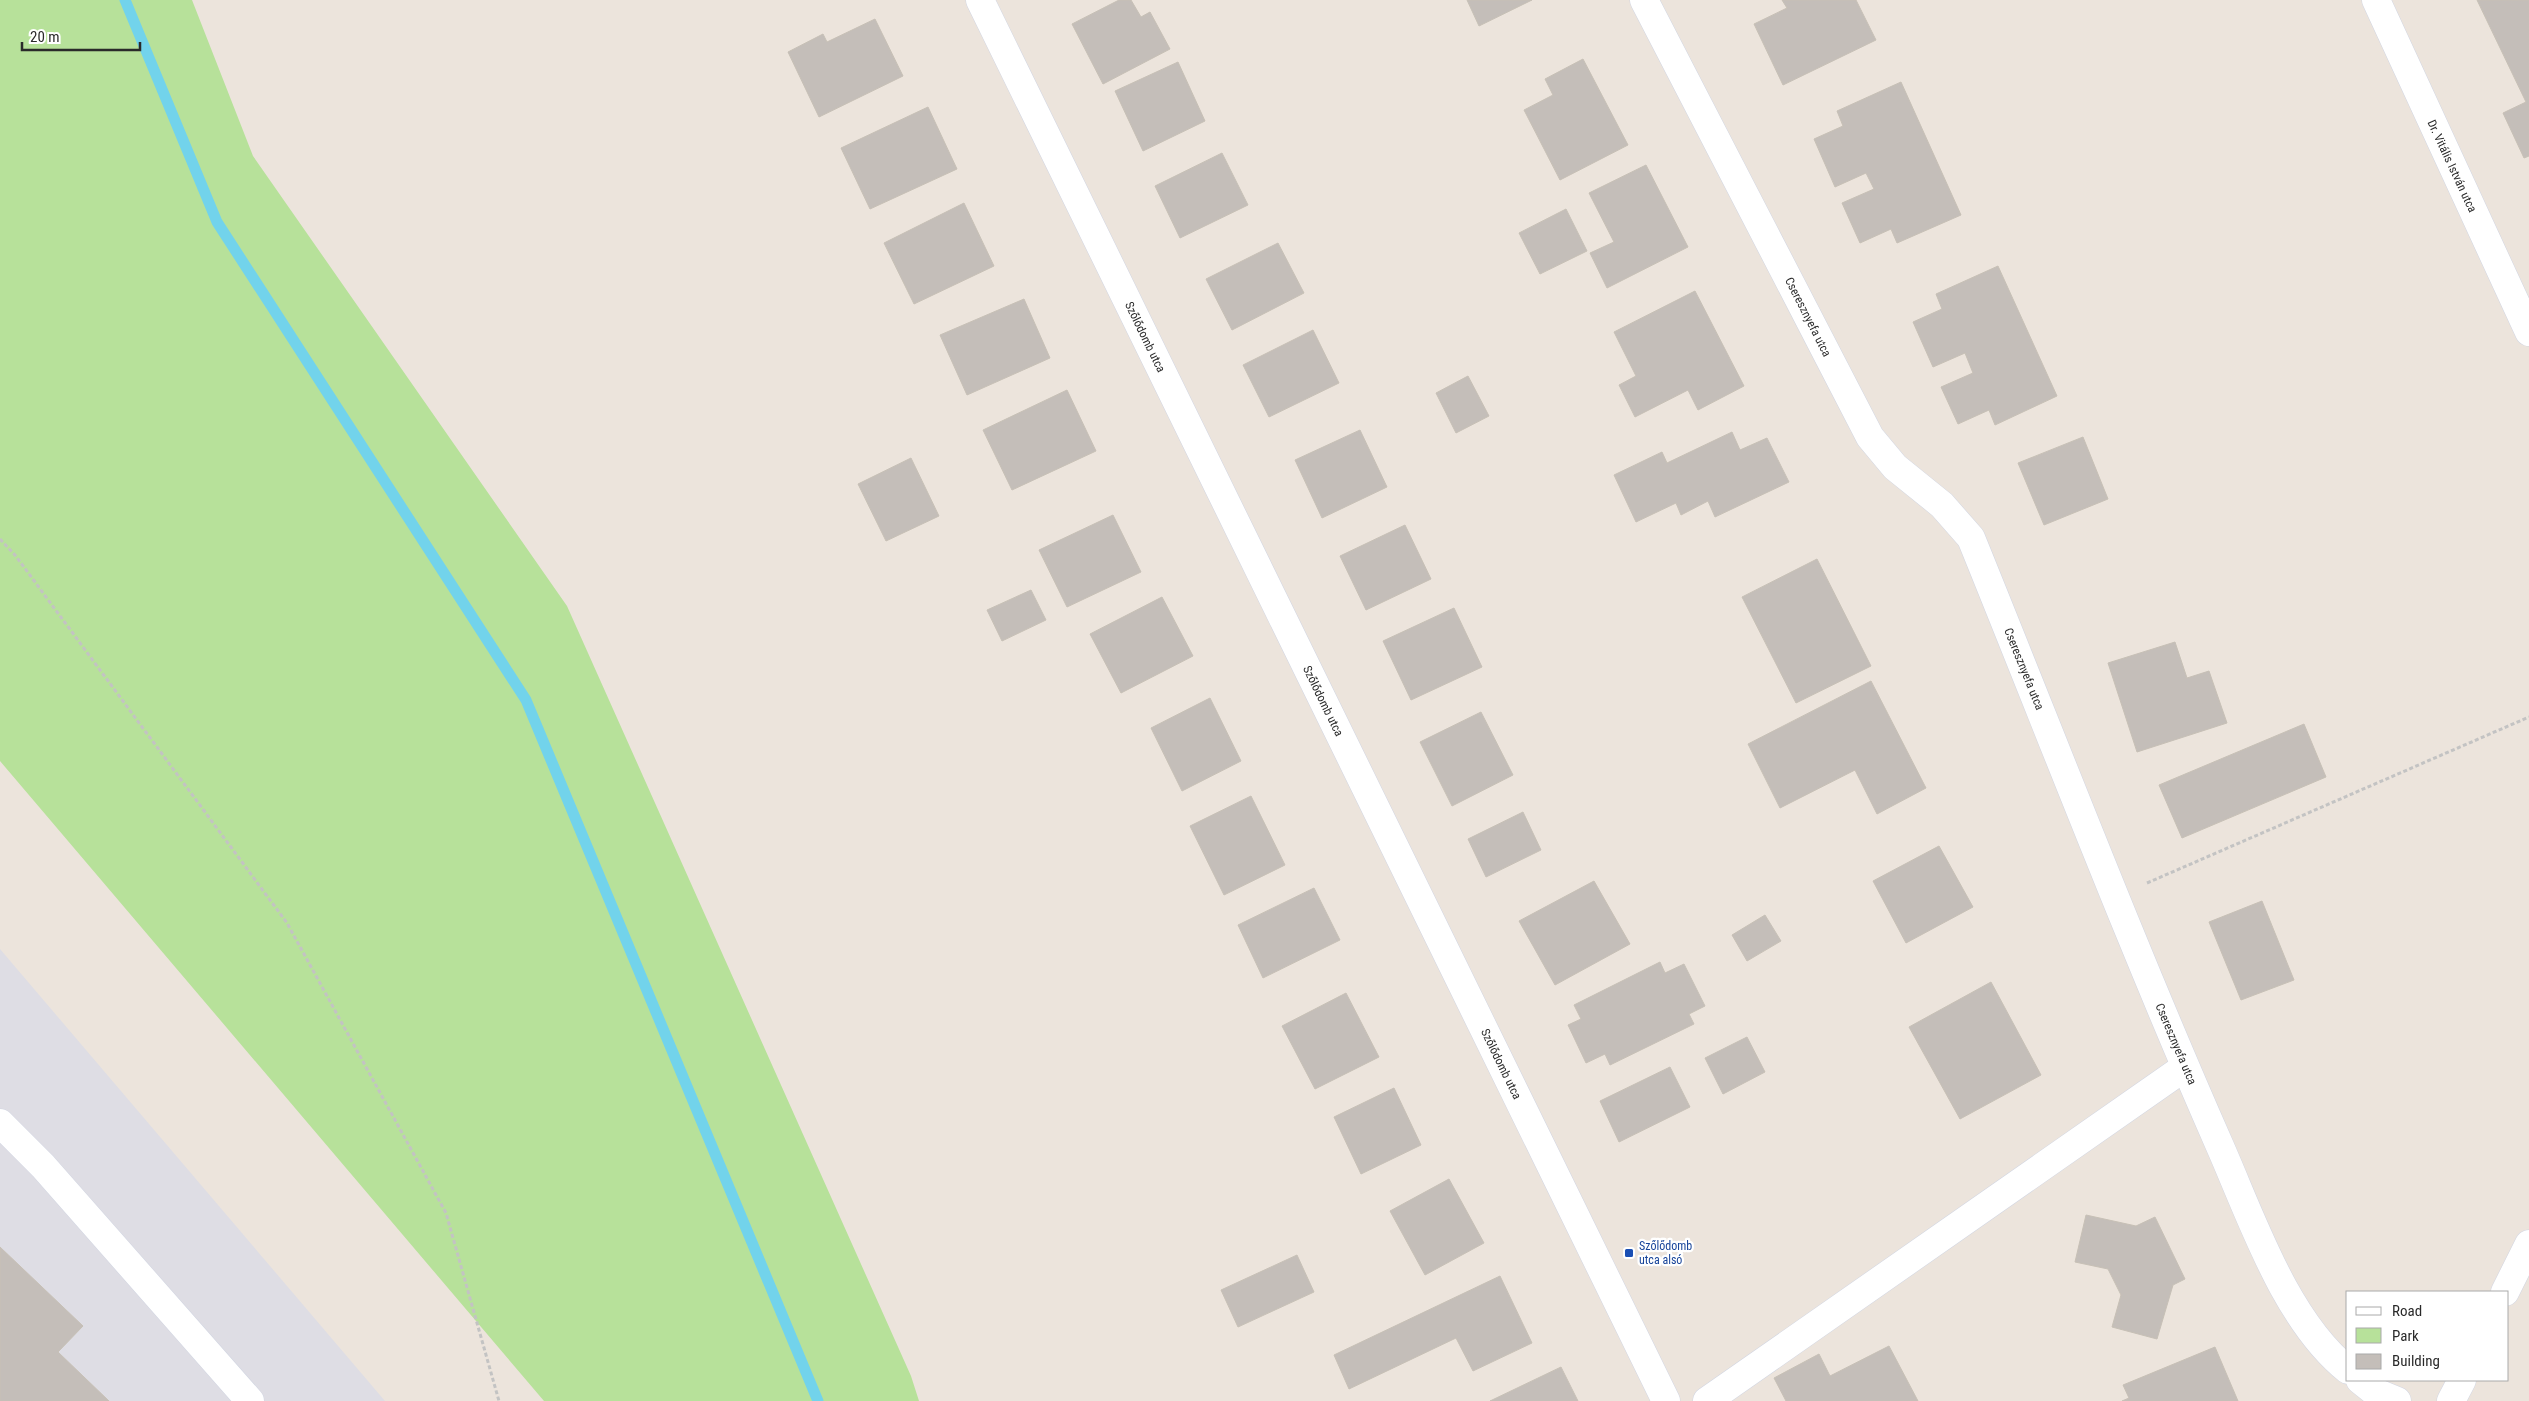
<svg xmlns="http://www.w3.org/2000/svg" width="2529" height="1401" font-family="'Roboto Condensed',sans-serif">
<style>
.industrial{fill:#dedde4}
.green{fill:#b7e19a}
.lines{fill:none;stroke-linecap:round;stroke-linejoin:round}
.stream{stroke:#72d3eb;stroke-width:11}
.building{fill:#c4beb9;stroke:#c7c0b6}
.minor-casing{stroke:#d2d6e2;stroke-width:29}
.path{stroke:#c3c3c3;stroke-width:3;stroke-dasharray:4 2.5;stroke-linecap:butt}
.minor{stroke:#fff;stroke-width:28}
.transit-dot{fill:#1a4fb4;stroke:#fff;stroke-width:2}
.labels{text-anchor:middle;dominant-baseline:central;stroke-width:4.5;stroke-linejoin:round;paint-order:stroke}
.street-label{font-size:12px;fill:#2a2a2a;stroke:#fff}
.transit-label{font-size:12px;fill:#164399;stroke:#fff;text-anchor:start}
</style>
<rect width="100%" height="100%" fill="#ece4dc"/>
<path class="industrial" d="M0 949 385 1401H0Z"/>
<path class="green" d="M0 0H192L253 156 567 606 911 1376 919 1401H544L0 761Z"/>
<g class="lines">
<path class="stream" d="M125 0 217 222 526 700 818 1401"/>
</g>
<path class="building" d="M1119 0H1131L1141 17 1150 12 1170 49 1103 84 1072 24Z
M1467 0H1532L1479 26Z
M1782 0H1856L1876 40 1783 85 1754 24 1787 8Z
M2477 0H2529V156L2524 158 2503 113 2526 102Z
M875 19 903 76 819 117 788 52 823 34 827 42Z
M1583 59 1628 145 1560 180 1524 110 1553 95 1545 79Z
M1178 62 1205 121 1143 151 1115 91Z
M1901 82 1961 215 1897 243 1891 229 1860 243 1842 203 1874 189 1866 173 1835 187 1814 139 1843 126 1837 111Z
M928 107 957 169 870 209 841 148Z
M1222 153 1248 205 1180 238 1155 186Z
M1646 165 1688 247 1607 288 1590 253 1614 242 1589 193Z
M964 203 994 266 914 304 884 243Z
M1566 209 1587 251 1540 274 1519 233Z
M1278 243 1304 293 1232 330 1206 279Z
M1998 266 2057 396 1995 425 1989 410 1958 424 1941 387 1973 373 1965 353 1933 367 1913 322 1942 309 1936 294Z
M1695 291 1744 386 1698 410 1688 390 1635 417 1619 385 1636 376 1614 332Z
M1024 299 1050 358 967 395 940 335Z
M1313 330 1339 383 1269 417 1243 365Z
M1468 376 1489 416 1456 433 1436 393Z
M1067 390 1096 451 1012 490 983 430Z
M1360 430 1387 487 1322 518 1295 460Z
M1732 432 1740 450 1767 438 1789 482 1715 517 1708 501 1681 515 1676 503 1636 522 1614 475 1662 452 1667 463Z
M2083 437 2108 499 2044 525 2018 463Z
M911 458 939 516 886 541 858 484Z
M1113 515 1141 572 1067 607 1039 550Z
M1405 525 1431 579 1366 610 1340 556Z
M1817 559 1871 666 1796 703 1742 597Z
M1031 590 1046 620 1002 641 987 610Z
M1162 597 1193 656 1121 693 1090 634Z
M1454 608 1482 667 1411 700 1383 641Z
M2175 642 2187 678 2209 671 2227 723 2137 752 2108 663Z
M1871 681 1926 788 1877 814 1855 770 1780 808 1748 744Z
M1210 698 1241 761 1182 791 1151 728Z
M1481 712 1513 775 1452 806 1420 742Z
M2304 724 2326 777 2182 838 2159 785Z
M1251 796 1285 865 1224 895 1190 826Z
M1523 812 1541 850 1486 877 1468 839Z
M1939 846 1973 907 1906 943 1873 881Z
M1594 881 1630 944 1555 985 1519 921Z
M1314 888 1340 940 1263 978 1238 925Z
M2262 901 2294 980 2241 1000 2209 922Z
M1765 915 1781 941 1747 961 1732 935Z
M1660 962 1665 973 1684 964 1705 1006 1689 1014 1694 1024 1610 1065 1605 1054 1586 1063 1568 1025 1581 1019 1574 1005Z
M1991 982 2041 1075 1960 1119 1909 1027Z
M1346 993 1379 1057 1315 1089 1282 1026Z
M1747 1037 1765 1072 1723 1094 1705 1058Z
M1670 1067 1690 1107 1619 1142 1600 1101Z
M1394 1088 1421 1145 1361 1174 1334 1117Z
M1449 1179 1484 1243 1425 1275 1390 1211Z
M2086 1215 2136 1226 2155 1217 2185 1279 2173 1285 2157 1339 2112 1327 2121 1295 2108 1269 2075 1262Z
M0 1247 83 1326 58 1352 109 1401H0Z
M1297 1255 1314 1292 1238 1327 1221 1290Z
M1500 1276 1532 1343 1473 1371 1456 1338 1349 1389 1334 1355Z
M1889 1346 1918 1401H1786L1774 1378 1819 1354 1830 1376Z
M2215 1347 2238 1401H2122L2129 1398 2123 1385Z
M1561 1367 1578 1401H1490Z"/>
<g class="lines">
<defs>
<path id="minor" d="M980 0 1666 1401
M1644 0 1870 437 1895 467 1942 505 1971 538C2053 740 2131 944 2219 1144 2251 1216 2285 1320 2348 1370
M2376 0 2529 332
M0 1123 43 1166 250 1401
M2505 1292 2529 1244
M2360 1380 2375 1392 2397 1401
M1707 1401 2185 1067
M2451 1401 2462 1380"/>
</defs>
<use href="#minor" class="minor-casing"/>
<path class="path" d="M0 539 15 555 287 923 446 1213 499 1401
M2147 883 2529 717"/>
<use href="#minor" class="minor"/>
</g>
<rect class="transit-dot" x="1624" y="1248" width="10" height="10" rx="2.5"/>
<g class="labels">
<g class="street-label">
<text transform="translate(2452 166) rotate(65)">Dr. Vitális István utca</text>
<text transform="translate(1808 317) rotate(63)">Cseresznyefa utca</text>
<text transform="translate(1145 337) rotate(64)">Szőlődomb utca</text>
<text transform="translate(2024 669) rotate(68)">Cseresznyefa utca</text>
<text transform="translate(1323 701) rotate(64)">Szőlődomb utca</text>
<text transform="translate(2176 1044) rotate(67)">Cseresznyefa utca</text>
<text transform="translate(1501 1064) rotate(64)">Szőlődomb utca</text>
</g>
<g class="transit-label">
<text x="1639" y="1246">Szőlődomb<tspan x="1639" dy="14">utca alsó</tspan></text>
</g>
</g>
<rect x="2346" y="1291" width="162" height="90" fill="#ffffff" stroke="#aaaaaa"/>
<rect x="2356" y="1307" width="25" height="8" fill="#ffffff" stroke="#aaaaaa"/>
<text x="2392" y="1316" font-size="15" fill="#2a2a2a">Road</text>
<rect x="2356" y="1328" width="25" height="15" fill="#b7e19a" stroke="#aaaaaa"/>
<text x="2392" y="1341" font-size="15" fill="#2a2a2a">Park</text>
<rect x="2356" y="1354" width="25" height="15" fill="#c4beb9" stroke="#aaaaaa"/>
<text x="2392" y="1366" font-size="15" fill="#2a2a2a">Building</text>
<path d="M22 42v8h118v-8" fill="none" stroke="#2a2a2a" stroke-width="2.5"/>
<text x="30" y="42" font-size="15" fill="#2a2a2a" stroke="#ffffff" stroke-width="4" paint-order="stroke">20 m</text>
</svg>
